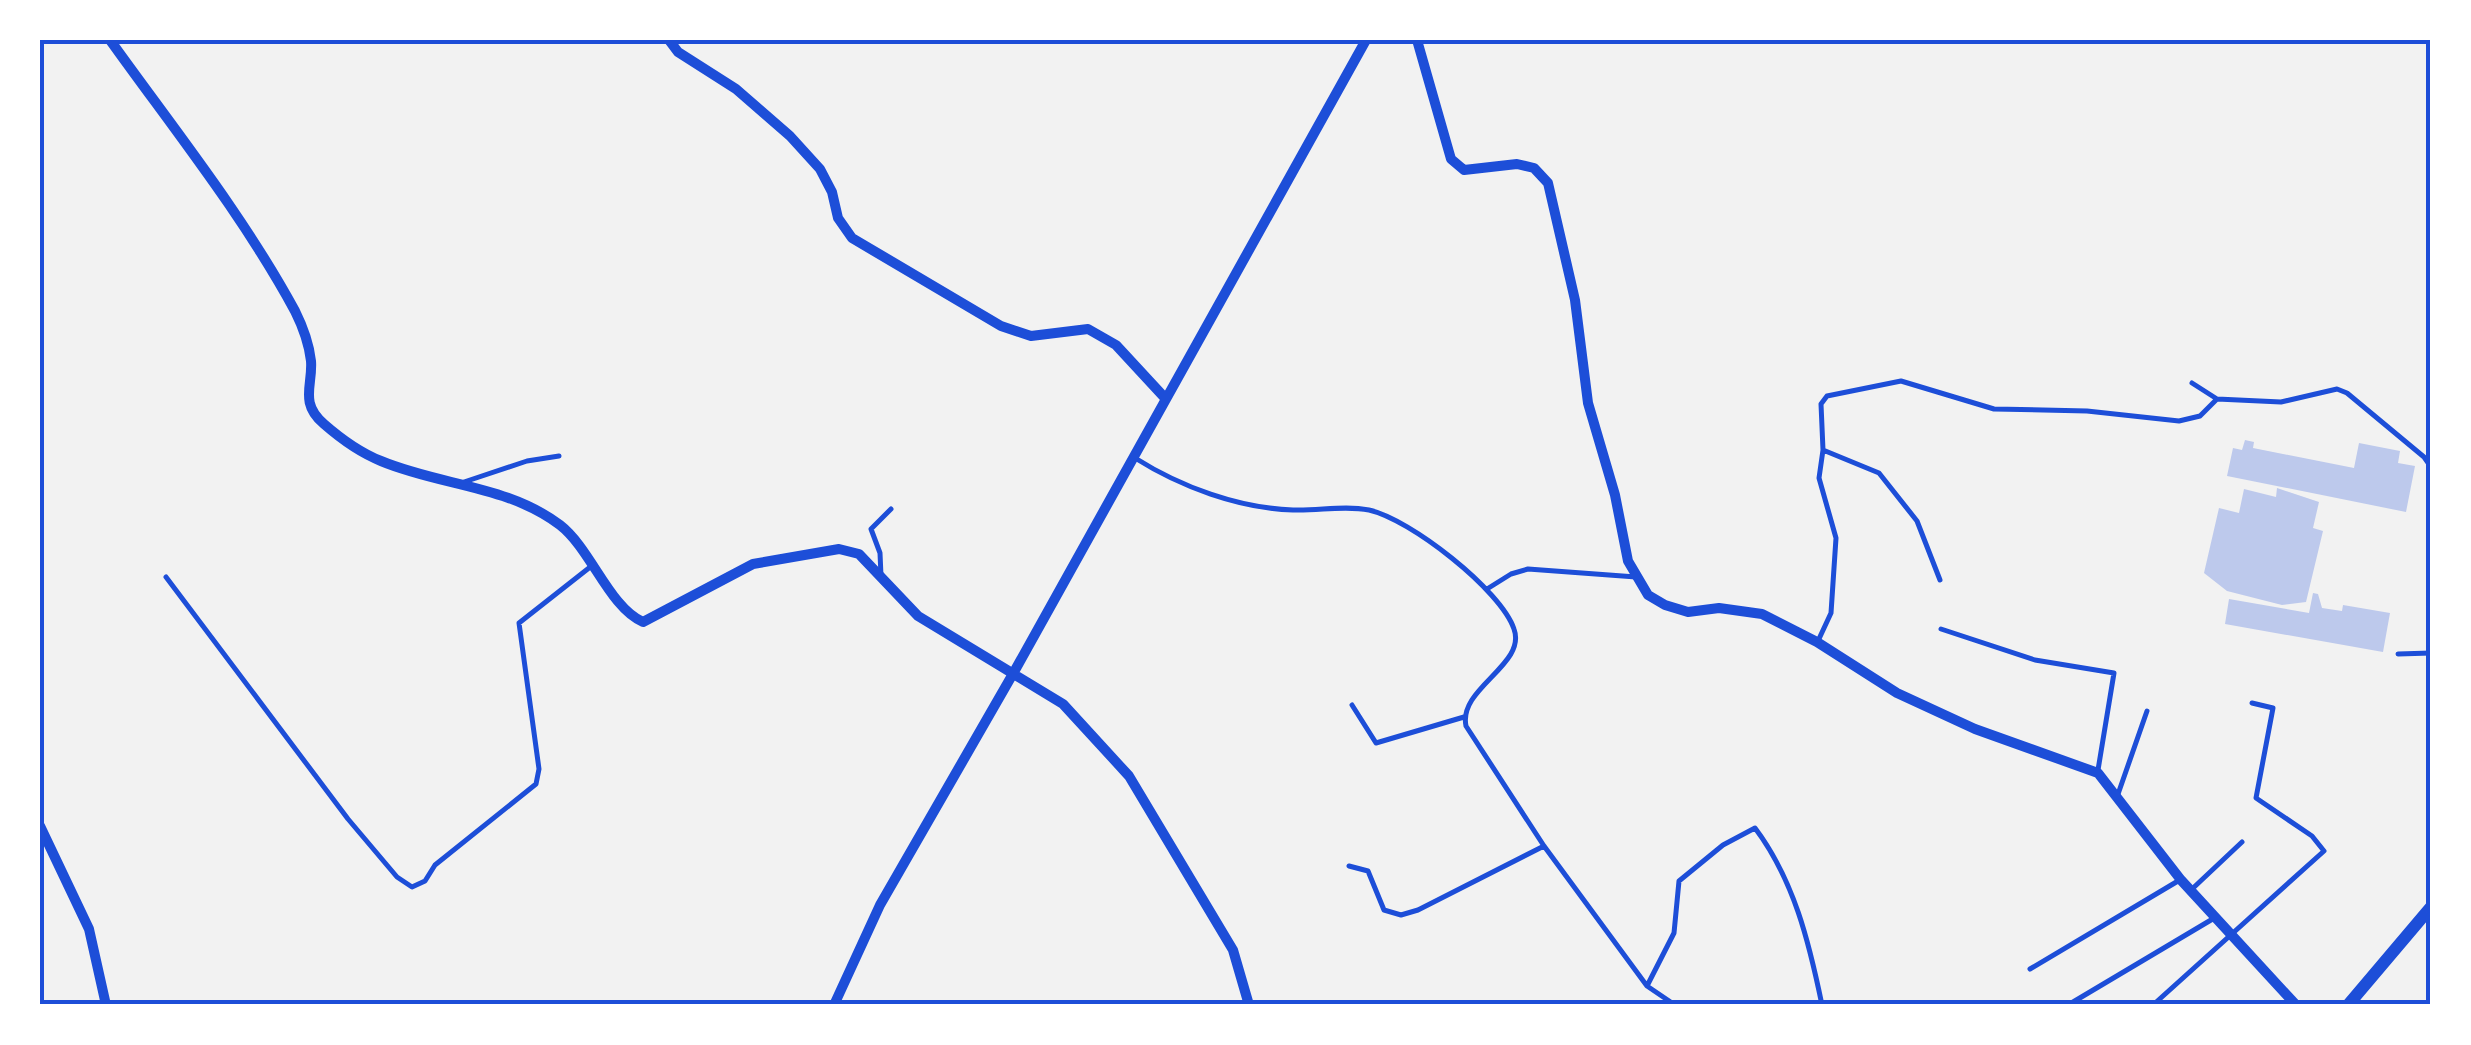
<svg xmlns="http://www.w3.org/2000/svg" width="2471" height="1045" font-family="Georgia,serif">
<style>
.building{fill:#bdc9ec}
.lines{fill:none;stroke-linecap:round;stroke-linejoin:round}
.service{stroke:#1d4ed8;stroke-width:5}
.minor{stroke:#1d4ed8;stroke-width:10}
.tertiary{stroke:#1d4ed8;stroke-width:12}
.neatline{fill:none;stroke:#1d4ed8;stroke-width:4}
</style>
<rect width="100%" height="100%" fill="#f2f2f2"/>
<path class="building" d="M2245 440 2254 442 2253 448 2354 468 2359 443 2400 451 2398 463 2415 466 2406 512 2227 476 2233 448 2242 450Z
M2277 488 2319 502 2313 528 2323 531 2306 602 2282 605 2227 591 2204 573 2219 508 2239 513 2244 489 2276 497Z
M2313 593 2318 594 2322 608 2342 611 2343 605 2390 613 2383 652 2225 624 2229 599 2309 613Z"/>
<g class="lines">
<path class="service" d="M2217 399 2281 402 2337 389 2347 393 2424 457 2431 467
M1135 458C1181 487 1238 508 1293 510 1319 511 1344 505 1369 510 1410 519 1501 590 1514 629 1527 665 1458 688 1466 726L1544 846 1647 986 1675 1005
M464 482 527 461 559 456
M881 576 880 553 871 529 891 509
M166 577 348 819 397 877 412 887 425 881 435 865 536 784 539 769 519 623 594 564
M1940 580 1917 521 1879 473 1823 450 1821 404 1827 396 1901 381 1994 409 2087 411 2179 421 2200 416 2217 399 2192 383
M1487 589 1511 574 1528 569 1636 577
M1941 629 2035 660 2114 673 2098 770
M1818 641 1831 613 1836 538 1819 478 1823 450
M2398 654 2431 653
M1352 705 1376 743 1464 717
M2117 797 2147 711
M1349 866 1368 871 1384 910 1401 915 1418 910 1544 846
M2191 890 2242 842
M2030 969 2178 881
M1647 986 1674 933 1679 881 1723 845 1755 828C1794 880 1809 942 1822 1005
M2068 1005 2216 917
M2153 1005 2324 851 2312 836 2256 798 2273 708 2252 703"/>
<path class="minor" d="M110 40C173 128 243 215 295 311 303 327 309 343 311 361 313 385 299 403 324 424 340 438 361 453 381 461 441 486 507 485 560 525 591 549 609 607 643 622L753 564 839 549 859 554 918 616 1063 704 1129 776 1233 950 1249 1005
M669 40 678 52 736 89 790 136 820 169 832 192 838 218 852 238 1001 326 1031 336 1088 329 1116 345 1165 398
M1417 40 1451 159 1464 170 1517 164 1534 168 1548 183 1575 300 1588 403 1615 495 1628 561 1648 595 1665 605 1688 612 1719 608 1762 614 1817 642 1897 693 1975 729 2098 773 2181 880 2296 1005
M40 826 89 929 106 1005
M834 1005 880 905 1014 672 1366 40"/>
<path class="tertiary" d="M2348 1005 2431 907"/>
</g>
<rect width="2471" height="1045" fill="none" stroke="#ffffff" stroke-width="85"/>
<rect x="42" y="42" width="2386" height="960" class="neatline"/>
</svg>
